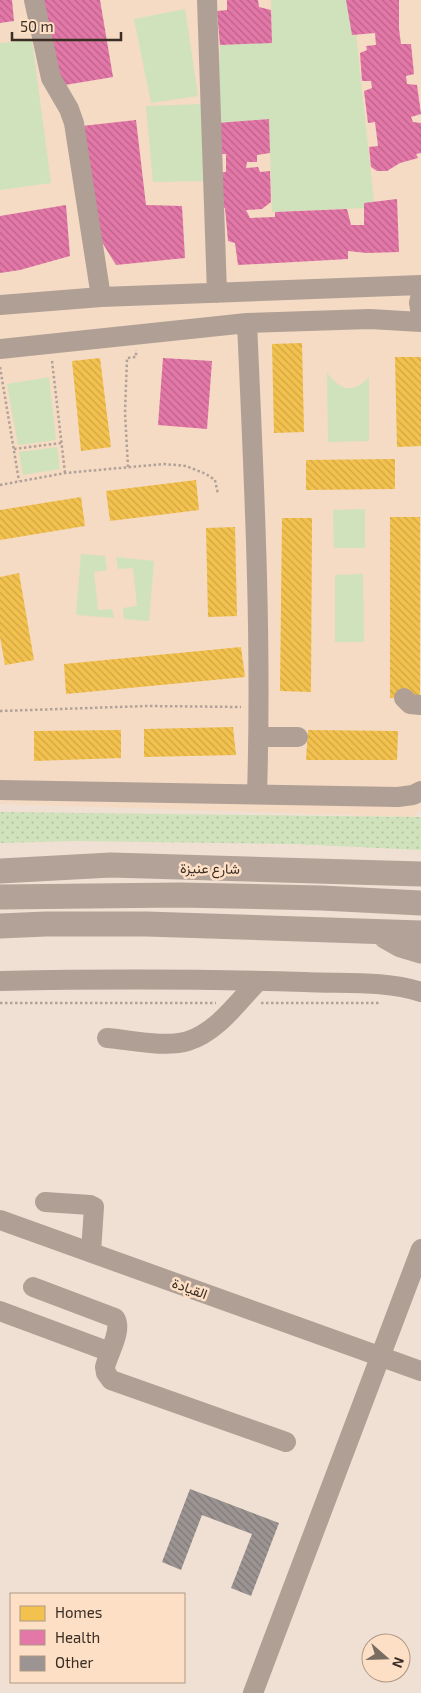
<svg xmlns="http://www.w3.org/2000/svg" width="421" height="1693" font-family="'Exo 2',Vazirmatn,sans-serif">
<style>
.built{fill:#f5dac4}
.grass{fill:url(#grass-dots)}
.garden{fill:#d0e2bb}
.homes{fill:url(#homes-back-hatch)}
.health{fill:url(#health-back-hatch)}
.building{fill:url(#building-back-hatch)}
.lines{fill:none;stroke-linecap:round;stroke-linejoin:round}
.path{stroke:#b0a299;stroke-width:2.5;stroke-dasharray:2.5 2.5;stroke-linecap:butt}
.minor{stroke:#b09f95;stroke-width:20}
.major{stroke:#b3a297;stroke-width:25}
.labels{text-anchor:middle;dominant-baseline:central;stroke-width:5;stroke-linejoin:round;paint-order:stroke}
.street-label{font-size:14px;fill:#392d24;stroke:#fddfc6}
</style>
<defs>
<pattern id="grass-dots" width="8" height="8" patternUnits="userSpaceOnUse" patternTransform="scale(1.25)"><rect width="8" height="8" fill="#d0e2bb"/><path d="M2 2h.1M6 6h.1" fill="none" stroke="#b3c2a1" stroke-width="1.8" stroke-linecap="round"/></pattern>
<pattern id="homes-back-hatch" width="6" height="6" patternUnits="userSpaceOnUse" patternTransform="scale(1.25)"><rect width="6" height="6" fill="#f2c14e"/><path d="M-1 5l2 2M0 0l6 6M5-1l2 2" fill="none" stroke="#d0a644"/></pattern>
<pattern id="health-back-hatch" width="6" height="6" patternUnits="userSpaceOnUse" patternTransform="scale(1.25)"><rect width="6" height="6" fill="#e377a8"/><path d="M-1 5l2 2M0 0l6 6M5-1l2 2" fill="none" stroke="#b96289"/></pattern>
<pattern id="building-back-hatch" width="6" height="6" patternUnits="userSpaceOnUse" patternTransform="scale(1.25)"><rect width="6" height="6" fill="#9b9493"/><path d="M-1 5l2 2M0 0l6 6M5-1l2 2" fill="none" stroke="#7f7978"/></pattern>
</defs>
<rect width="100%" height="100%" fill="#f0e0d3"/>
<path class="built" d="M0 0H421V809L412 817 0 804Z"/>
<path class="grass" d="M0 812 421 817V850L293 844 77 841 0 843Z"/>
<path class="garden" d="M271 0H346L352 34H356L374 202 364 203V208L272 212 269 119 217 123 220 45 272 42Z
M185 9 198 96 151 103 134 19Z
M32 40 51 183 0 190V43Z
M202 104 204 181 153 182 146 106Z
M327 373C341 391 353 394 369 377V441L328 442Z
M49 377 56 440 18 445 7 384Z
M57 447 60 469 23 475 19 452Z
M365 509V548H334L333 510Z
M81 554 105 556 107 570 94 572 98 610 112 609 114 618 76 615Z
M116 557 154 561 149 621 124 619 123 608 137 606 133 568 118 569Z
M363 574 364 642H335V575Z"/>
<path class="homes" d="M302 343 304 432 274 433 272 344Z
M395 357H421V446L397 447Z
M100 358 111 447 81 451 72 361Z
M395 459V489L306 490V460Z
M196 480 199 510 110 521 106 491Z
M81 497 85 526 0 540V510Z
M390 517H420V698H390Z
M282 518H312L311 692 280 691Z
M235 527 237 616 208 617 206 528Z
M19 573 34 660 5 665 0 637V577Z
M241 647 245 677 66 694 64 664Z
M233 727 236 755 144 757V729Z
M121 730V758L34 761V731Z
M308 730 398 731 397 760H306Z"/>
<path class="health" d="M0 0H12L14 21 0 23Z
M43 0H100L113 77 59 86Z
M227 0H258L259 7 271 10 272 43 220 45 217 11 227 10Z
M346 0H399V29L401 44H411L414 74 406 76 407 84 417 85 421 114 411 117 413 122 421 123V153L416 154 418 158 400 163 387 171H377L371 167 369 147 378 146 375 122 368 123 364 91 372 88 371 81H362L360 53 367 50 366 46 376 45 375 33 352 35Z
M269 119 270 153 257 155V162H247L246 168 258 167 260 172 270 171 271 202 262 209 246 210 250 218 275 217V212L347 209 351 225H364V203L397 199 399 252 367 253 348 251V259L238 265 235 243 228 241 225 208 218 206 217 173 226 172V154H218L217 123Z
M136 120 146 205 182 206 185 258 116 265 100 239 82 126Z
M66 205 70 256 20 270 0 273V216Z
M163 358 212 361 207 429 158 425Z"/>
<path class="building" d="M190 1489 279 1523 251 1596 231 1588 252 1534 202 1515 181 1570 162 1562Z"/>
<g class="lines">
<path class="path" d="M52 361 65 473
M0 367 19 481
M14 449 61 443
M128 467 125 413 127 358 136 357V350
M0 485 65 473 164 464 186 466 206 474 215 480 218 494
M0 711 148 706 241 707
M0 1003H216
M261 1003H381"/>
<path class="minor" d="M34 0 51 78 69 109 74 123 101 297
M207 0 217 293
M421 294 419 303 421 314
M0 305 101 297 421 285
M247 323C254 480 262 637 257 794
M0 349 247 323 370 319 421 322
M404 698 410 704 421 705
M259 737H298
M0 790 398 797 413 795 421 791
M0 981C101 979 203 979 304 982 341 984 386 980 421 992
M107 1038C131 1040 165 1048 188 1041 217 1032 238 1002 258 981
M45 1202 90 1205 94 1207 91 1252
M0 1220 421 1371
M33 1287 115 1318C123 1330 108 1354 105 1367L106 1373 111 1380 286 1442
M0 1311 110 1352
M253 1693 421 1249"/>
<path class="major" d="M0 871 111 865 421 874
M0 897 180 895 322 898 421 903
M0 926 46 924H146L421 933
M385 936 401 945 421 951"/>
</g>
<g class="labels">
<g class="street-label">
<text transform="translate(210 868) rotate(1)">شارع عنيزة</text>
<text transform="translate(190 1288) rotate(20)">القيادة</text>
</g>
</g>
<rect x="10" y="1593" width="175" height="90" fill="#fddfc6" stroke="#af9885"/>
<rect x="20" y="1606" width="25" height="15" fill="#f2c14e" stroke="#af9885"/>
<text x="55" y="1618" font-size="15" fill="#392d24">Homes</text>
<rect x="20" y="1630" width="25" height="15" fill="#e377a8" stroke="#af9885"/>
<text x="55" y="1643" font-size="15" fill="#392d24">Health</text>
<rect x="20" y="1656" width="25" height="15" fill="#9b9493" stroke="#af9885"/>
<text x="55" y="1668" font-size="15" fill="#392d24">Other</text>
<g transform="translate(386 1658) rotate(110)"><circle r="24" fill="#fddfc6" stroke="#af9885"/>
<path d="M0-4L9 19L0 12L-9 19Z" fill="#796c61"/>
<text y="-8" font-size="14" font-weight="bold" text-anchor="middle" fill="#392d24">N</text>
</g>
<path d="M12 32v8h109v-8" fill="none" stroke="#392d24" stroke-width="2.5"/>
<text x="20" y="32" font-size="15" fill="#392d24" stroke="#fddfc6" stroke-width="4" paint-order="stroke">50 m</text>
</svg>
